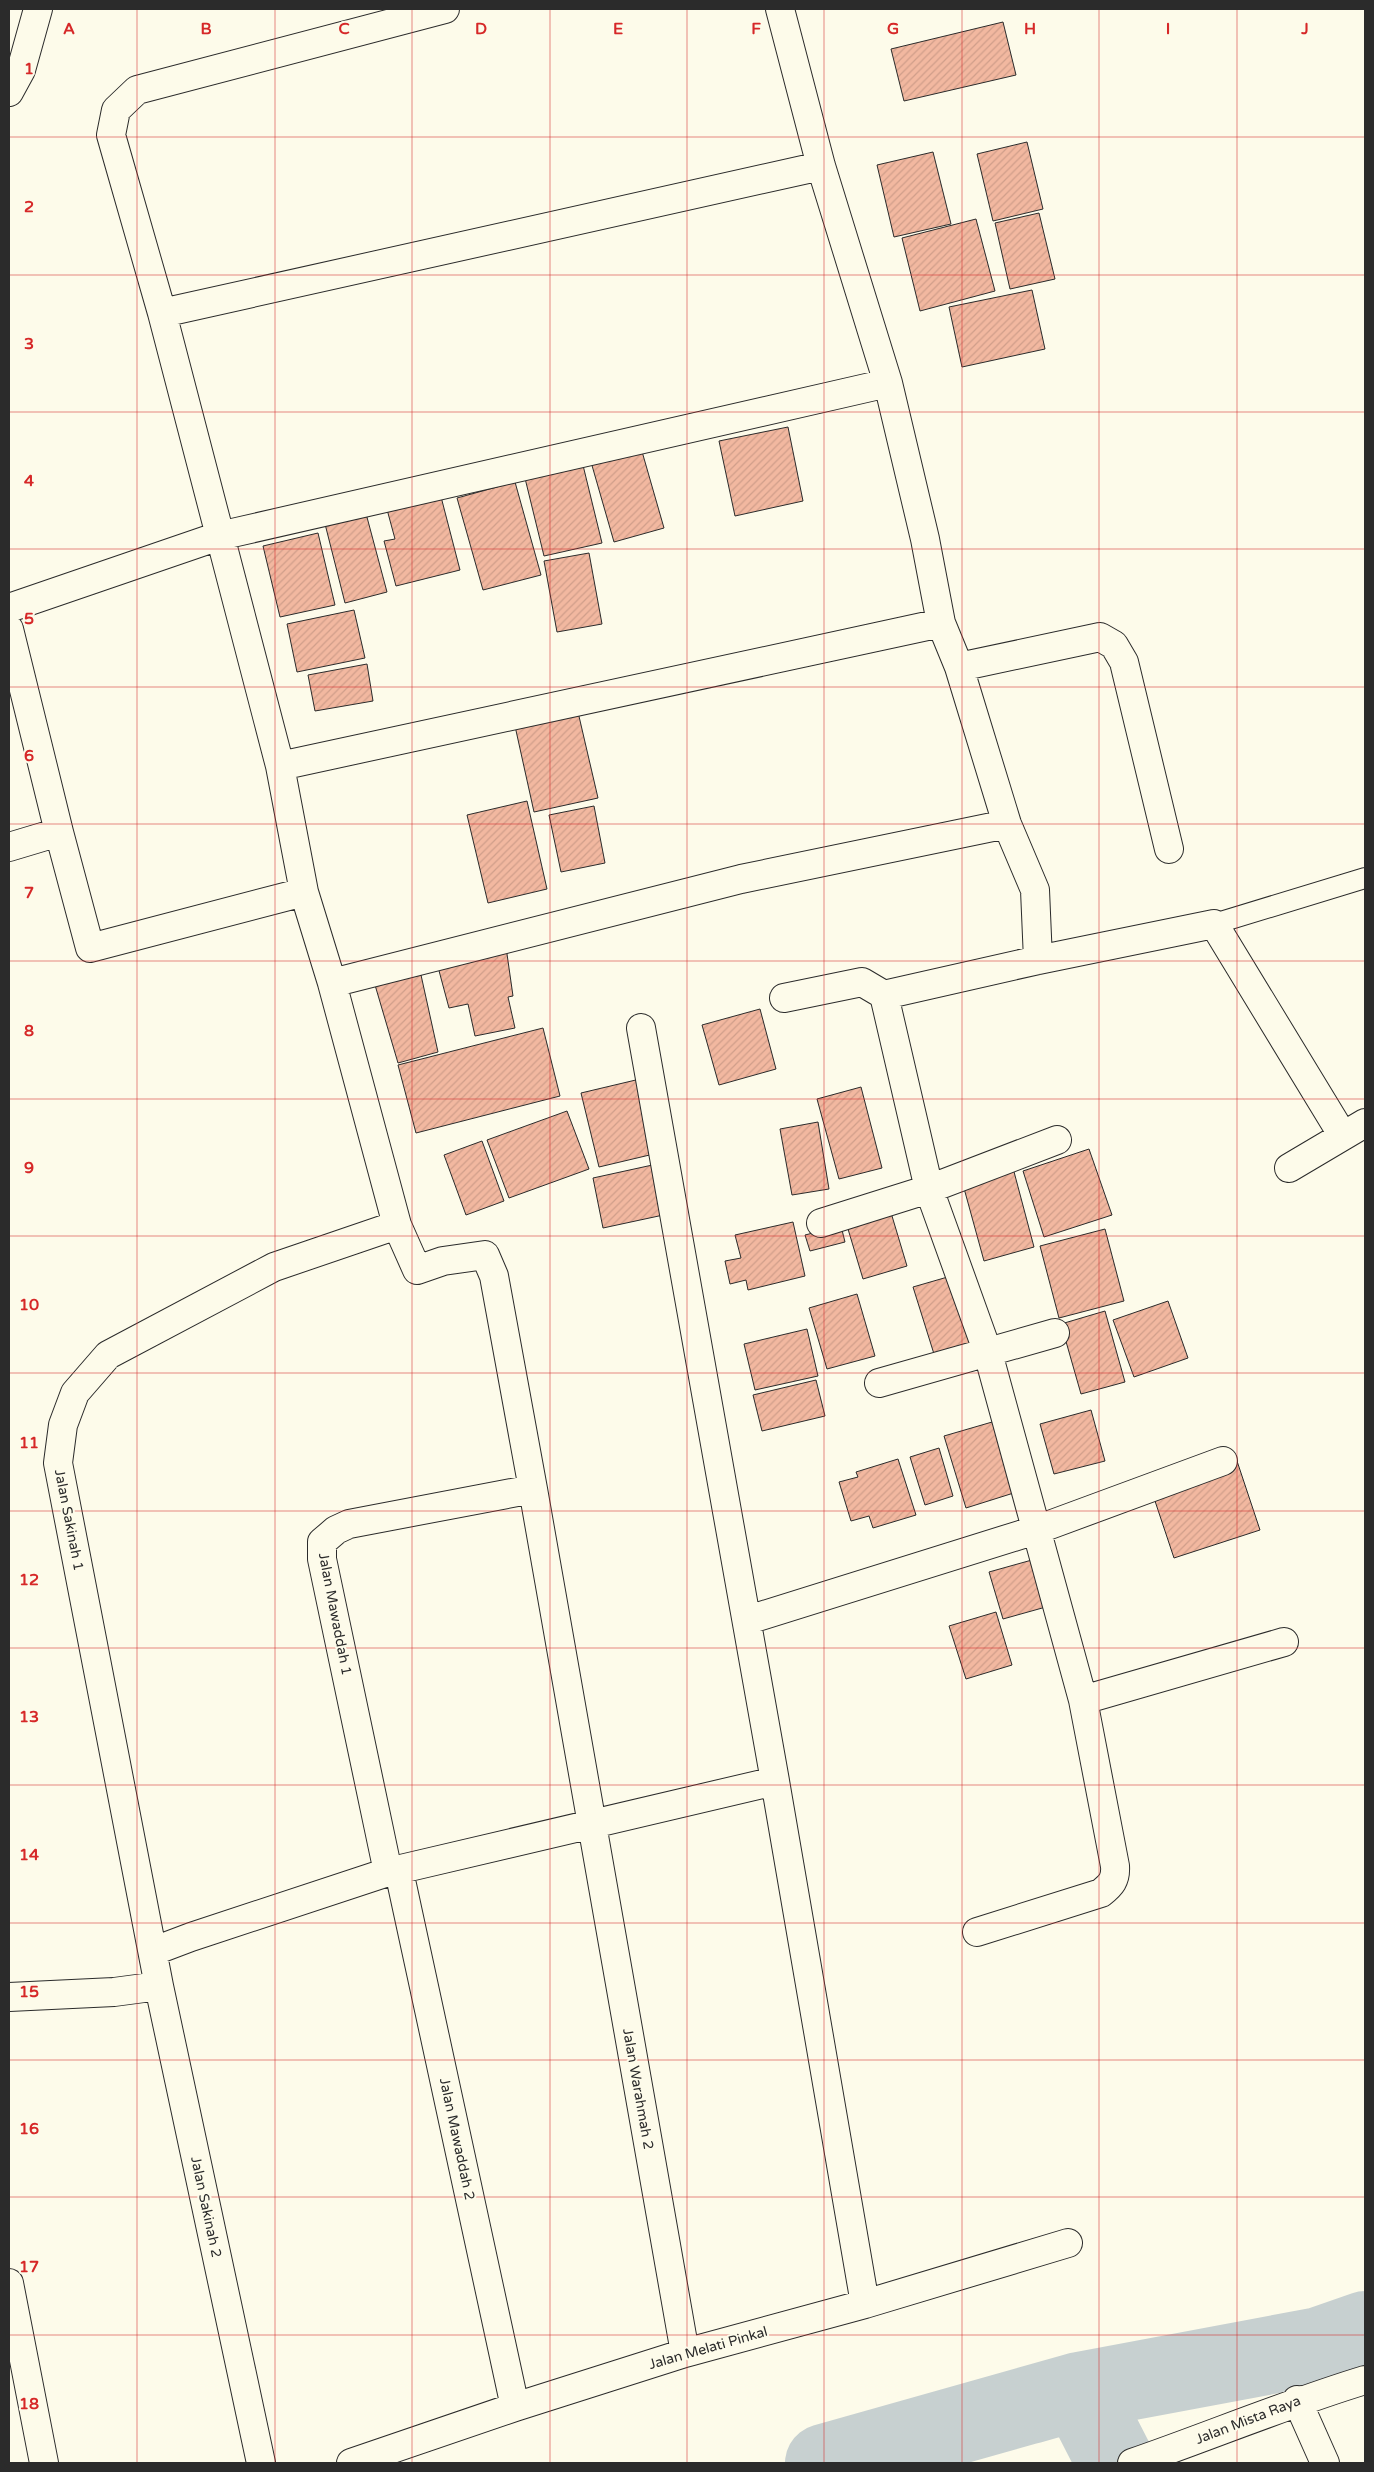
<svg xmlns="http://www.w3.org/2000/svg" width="1374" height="2472" font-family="'Varela Round',sans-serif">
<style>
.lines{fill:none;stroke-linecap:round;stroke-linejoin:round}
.river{stroke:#c7d0d0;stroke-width:78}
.building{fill:url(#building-hatch);stroke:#2b2b2b}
.lane-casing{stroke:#2b2b2b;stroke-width:22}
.street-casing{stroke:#2b2b2b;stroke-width:30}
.lane{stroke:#fdfbea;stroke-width:20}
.street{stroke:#fdfbea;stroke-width:28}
.grid{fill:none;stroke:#d62828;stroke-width:1;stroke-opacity:0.55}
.labels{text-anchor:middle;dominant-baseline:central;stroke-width:4;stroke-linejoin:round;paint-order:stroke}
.street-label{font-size:14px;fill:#2b2b2b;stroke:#fdfbea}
.grid-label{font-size:16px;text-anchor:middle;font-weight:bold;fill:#d62828;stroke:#fdfbea;stroke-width:4;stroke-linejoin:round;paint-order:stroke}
</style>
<defs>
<pattern id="building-hatch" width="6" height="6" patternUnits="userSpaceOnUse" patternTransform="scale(1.25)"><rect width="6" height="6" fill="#f2b8a0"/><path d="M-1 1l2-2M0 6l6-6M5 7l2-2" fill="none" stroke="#d09e8a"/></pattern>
</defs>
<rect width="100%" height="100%" fill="#fdfbea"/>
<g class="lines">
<path class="river" d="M1030 2405 1079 2391 1116 2463
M824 2463 1079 2391 1319 2346 1365 2330"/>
</g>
<path class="building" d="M1003 22 1016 75 904 101 891 49Z
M1027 142 1043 209 993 221 977 154Z
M933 152 951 224 894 237 877 165Z
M1039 213 1055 279 1010 289 995 223Z
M976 219 995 291 920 311 902 238Z
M1032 290 1045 349 962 367 949 307Z
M788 427 803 501 735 516 719 441Z
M639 441 664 528 614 542 589 455Z
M581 457 602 543 544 556 523 470Z
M515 482 541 575 483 590 457 498Z
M439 489 460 570 396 586 384 541 395 539 385 502Z
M364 506 387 592 345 603 323 516Z
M318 533 335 605 280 617 263 546Z
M589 553 602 624 557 632 544 561Z
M354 610 365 658 297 672 287 624Z
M367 664 373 701 315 711 308 675Z
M578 712 598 798 534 812 515 726Z
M527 801 547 889 488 903 467 815Z
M594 806 605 863 561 872 549 815Z
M506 947 513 996 508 997 515 1028 475 1036 468 1004 449 1008 438 967Z
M421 975 438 1052 398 1063 375 985Z
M760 1009 776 1069 719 1085 702 1025Z
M543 1028 560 1096 416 1133 398 1065Z
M640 1079 658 1153 599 1167 581 1093Z
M861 1087 882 1168 839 1179 817 1099Z
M567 1111 589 1169 509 1198 487 1140Z
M818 1122 829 1189 792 1195 780 1129Z
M482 1141 504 1201 466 1215 444 1155Z
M1089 1149 1112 1215 1044 1237 1023 1171Z
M657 1164 668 1214 603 1228 593 1178Z
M1013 1168 1034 1247 984 1261 962 1181Z
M889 1206 907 1266 863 1279 845 1219Z
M793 1222 805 1276 748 1290 746 1280 730 1284 725 1261 741 1258 735 1235Z
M841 1226 845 1242 810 1251 805 1235Z
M1105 1229 1124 1301 1059 1318 1040 1246Z
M958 1274 978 1341 934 1354 913 1287Z
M857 1294 875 1356 827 1369 809 1308Z
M1168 1301 1188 1358 1134 1377 1113 1320Z
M1105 1311 1125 1382 1081 1394 1061 1324Z
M807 1329 818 1376 755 1390 744 1344Z
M816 1380 825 1416 762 1431 753 1395Z
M1091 1410 1105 1461 1054 1474 1040 1424Z
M999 1420 1020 1491 966 1508 944 1436Z
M939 1448 953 1496 925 1505 910 1457Z
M898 1459 916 1515 873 1528 869 1516 851 1521 839 1482 858 1477 856 1472Z
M1237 1461 1260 1530 1174 1558 1151 1489Z
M1039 1558 1053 1605 1003 1619 989 1572Z
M996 1612 1012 1665 966 1679 949 1626Z"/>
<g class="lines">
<defs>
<path id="lane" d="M1214 924 1365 878"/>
<path id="street" d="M445 9 137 90 116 110 111 135 162 313 280 766 304 892 332 983 397 1225 417 1270 443 1261 485 1255 494 1276 533 1489 685 2353
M780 9 821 166 888 383 925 539 941 623 959 667 1007 824 1035 890 1038 960
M9 92 21 70 38 9
M162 313 821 166
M9 608 219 536 888 383
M9 629 59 832 90 948 304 892
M959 667 1100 637 1114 645 1124 662 1169 849
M280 766 941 623
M9 847 59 832
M332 983 741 879 1007 824
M884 995 929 1189 988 1353 1083 1700 1115 1866C1116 1880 1111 1885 1101 1893L977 1932
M784 998 862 982 884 995 1038 960 1214 924 1343 1136
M1289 1168 1365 1123
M821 1223 929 1189 1057 1140
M879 1383 1055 1333
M748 1620 1036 1530 1223 1461
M1083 1700 1284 1642
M775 1781 865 2304
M399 1871 515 2407
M388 1872 322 1559V1542L336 1530 349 1524 533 1489
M154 1951 191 1937 388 1872 775 1781 641 1028
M9 1997 114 1992 159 1986
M9 2283 44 2463
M1297 2400 1325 2463
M261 2463 159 1986 58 1463 63 1425 75 1393 108 1355 274 1267 397 1225
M351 2463 515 2407 685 2353 865 2304 1068 2243
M1132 2463C1210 2436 1286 2404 1365 2380"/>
</defs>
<use href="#lane" class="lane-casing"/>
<use href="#street" class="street-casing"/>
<use href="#lane" class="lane"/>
<use href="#street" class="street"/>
</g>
<path class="grid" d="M137 9V2463M275 9V2463M412 9V2463M550 9V2463M687 9V2463M824 9V2463M962 9V2463M1099 9V2463M1237 9V2463M9 137H1365M9 275H1365M9 412H1365M9 549H1365M9 687H1365M9 824H1365M9 961H1365M9 1099H1365M9 1236H1365M9 1373H1365M9 1511H1365M9 1648H1365M9 1785H1365M9 1923H1365M9 2060H1365M9 2197H1365M9 2335H1365"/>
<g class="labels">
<g class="street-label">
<text transform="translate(69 1520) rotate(79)">Jalan Sakinah 1</text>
<text transform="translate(335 1614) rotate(79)">Jalan Mawaddah 1</text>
<text transform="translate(638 2089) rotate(80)">Jalan Warahmah 2</text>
<text transform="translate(457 2139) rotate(78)">Jalan Mawaddah 2</text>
<text transform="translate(206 2207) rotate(78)">Jalan Sakinah 2</text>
<text transform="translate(708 2348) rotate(-16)">Jalan Melati Pinkal</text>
<text transform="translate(1248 2420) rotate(-21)">Jalan Mista Raya</text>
</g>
</g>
<g class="grid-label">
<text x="69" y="34">A</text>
<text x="206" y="34">B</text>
<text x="344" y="34">C</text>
<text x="481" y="34">D</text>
<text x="618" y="34">E</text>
<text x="756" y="34">F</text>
<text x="893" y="34">G</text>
<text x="1030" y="34">H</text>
<text x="1168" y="34">I</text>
<text x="1305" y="34">J</text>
<text x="29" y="74">1</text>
<text x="29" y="212">2</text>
<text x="29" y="349">3</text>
<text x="29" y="486">4</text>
<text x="29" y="624">5</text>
<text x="29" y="761">6</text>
<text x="29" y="898">7</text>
<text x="29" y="1036">8</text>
<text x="29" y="1173">9</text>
<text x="29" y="1310">10</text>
<text x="29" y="1448">11</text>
<text x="29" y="1585">12</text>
<text x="29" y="1722">13</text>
<text x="29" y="1860">14</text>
<text x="29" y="1997">15</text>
<text x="29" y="2134">16</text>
<text x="29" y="2272">17</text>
<text x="29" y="2409">18</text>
</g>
<rect width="1374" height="2472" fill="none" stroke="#2b2b2b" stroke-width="20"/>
</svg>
